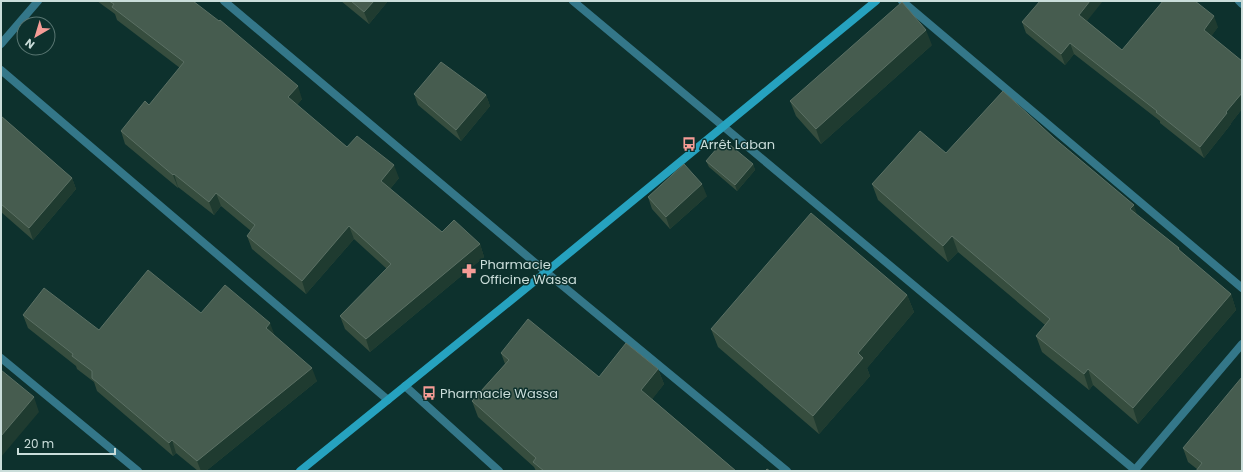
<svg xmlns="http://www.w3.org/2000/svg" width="1243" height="472" font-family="Poppins,sans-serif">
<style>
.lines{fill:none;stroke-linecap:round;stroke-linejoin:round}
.street{stroke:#347789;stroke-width:8}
.secondary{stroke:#26a2bf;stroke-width:8}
.wall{fill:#364d3e}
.shaded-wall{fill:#1f3b30}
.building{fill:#465c4f;stroke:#5b7064}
.labels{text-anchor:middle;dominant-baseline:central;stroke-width:3;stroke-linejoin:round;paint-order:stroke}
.poi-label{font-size:13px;fill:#caddda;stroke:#0d312d;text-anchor:start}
</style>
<rect width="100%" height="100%" fill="#0d312d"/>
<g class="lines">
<path class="street" d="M224 1 546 272 787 471
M573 1 1135 470
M902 1 1242 288
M1239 1 1242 4
M1 44 38 1
M1 70 388 400
M1 358 138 471
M405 386 499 471
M1134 471 1242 344"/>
<path class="secondary" d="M300 471 546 272 876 1"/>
</g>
<path class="wall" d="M97 1H193L302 99 297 105 347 147 399 178 390 189 442 232 480 244 484 257 370 352 345 329 340 316 387 269 354 239 306 294 252 249 247 236 251 231 221 206 214 215 178 187V188L125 144 121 131 149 105 180 68 117 20 115 14Z
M341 1H388L369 24Z
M1087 21 1122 50 1218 27 1211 36 1242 61V109L1231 123V124L1204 158 1160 123V121L1074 54 1065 65 1026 33 1022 22Z
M932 45 821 144 796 116 790 101Z
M414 94 486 95 490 106 461 141 418 105Z
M1 116 72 178 76 189 33 240 1 212Z
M946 153 1137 215 1179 248 1180 251 1231 294 1236 310 1138 424 1093 385 1089 390 1042 352 1036 336 1045 325 958 252 948 262 878 200 872 184Z
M706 161 753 164 755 170 737 191 709 167Z
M707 196 670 229 652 209 648 197Z
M907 295 914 312 867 368 870 376 819 434 718 347 711 329Z
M201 313 274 335 317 381 206 471H198L176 453 173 456 97 391 94 382 77 369 76 366 28 328 23 315 99 330Z
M501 353 599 377 658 369 664 384 652 399 736 471H536L534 467 478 417 472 401 505 364Z
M1183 448 1242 471 1197 469 1188 462Z"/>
<path class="shaded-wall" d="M374 1H388L369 24 364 12Z
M1090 1H1103L1083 26 1079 15Z
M1214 16 1218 27 1208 41 1204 30Z
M926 30 932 45 821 144 816 129Z
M1070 43 1074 54 1065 65 1061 54Z
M298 86 302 99 293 110 288 97Z
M1242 93V109L1231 123V124L1204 158 1200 147 1226 112Z
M486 95 490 106 461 141 456 130Z
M753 164 755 170 737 191 735 185Z
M394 165 399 178 386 194 381 181Z
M174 174 178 187V188L173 175Z
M72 178 76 189 33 240 29 228Z
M702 184 707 196 670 229 666 217Z
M216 193 221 206 214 215 209 202Z
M1134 205 1139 221 1130 209Z
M349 226 354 239 306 294 302 281Z
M952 236 958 252 948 262 943 246Z
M480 244 484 257 370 352 366 339Z
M1231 294 1236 310 1138 424 1133 408Z
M907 295 914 312 867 368 870 376 819 434 813 416 858 353Z
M270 323 275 336 266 328Z
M312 368 317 381 206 471H201L197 461Z
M658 369 664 384 647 406 641 390Z
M1088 369 1093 385 1089 390 1084 374Z
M34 397 39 412 1 457V436Z
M172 440 176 453 173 456 169 443Z"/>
<path class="building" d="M109 1H193L219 21 220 20 298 86 288 97 347 147 357 136 394 165 381 181 442 232 454 220 480 244 366 339 340 316 391 264 349 226 302 281 247 236 255 225 216 193 209 202 174 174 173 175 121 131 145 101 149 105 184 62 112 7 114 4Z
M351 1H374L364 12Z
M1040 1H1090L1079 15 1122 50 1163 1H1195L1214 16 1204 30 1242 61V93L1226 112 1227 113 1200 147 1156 112 1157 111 1070 43 1061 54 1022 22Z
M902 2 926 30 816 129 790 101Z
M441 62 486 95 456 130 414 94Z
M1003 91 1054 138 1134 205 1130 209 1179 248 1178 249 1231 294 1133 408 1088 369 1084 374 1036 336 1050 319 952 236 943 246 872 184 920 131 946 153Z
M1 116 72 178 29 228 1 204Z
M724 140 753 164 735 185 706 161Z
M684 164 702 184 666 217 648 197Z
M811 213 907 295 858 353 863 358 813 416 711 329Z
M148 270 201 313 225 285 270 323 266 328 312 368 197 461 172 440 169 443 92 378V371L72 356 73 354 23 315 44 288 99 330Z
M528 319 599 377 626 343 658 369 641 390 736 471H544L533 462 536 458 472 401 509 360 501 353Z
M1 370 34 397 1 436Z
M1242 377V471H1196L1202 463 1183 448Z
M767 469 770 471H765Z"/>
<defs>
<symbol id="bus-bare" viewBox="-9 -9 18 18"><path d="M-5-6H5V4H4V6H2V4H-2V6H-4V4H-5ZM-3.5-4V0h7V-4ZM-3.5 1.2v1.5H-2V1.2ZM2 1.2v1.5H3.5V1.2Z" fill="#f59c96" stroke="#0d312d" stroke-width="2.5" paint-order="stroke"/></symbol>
<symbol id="pharmacy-bare" viewBox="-9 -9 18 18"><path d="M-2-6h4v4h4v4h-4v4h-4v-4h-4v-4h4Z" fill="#f59c96" stroke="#0d312d" stroke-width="2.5" paint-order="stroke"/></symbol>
</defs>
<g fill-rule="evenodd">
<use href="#bus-bare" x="679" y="134" width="20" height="20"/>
<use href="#pharmacy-bare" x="459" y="261" width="20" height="20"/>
<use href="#bus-bare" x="419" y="383" width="20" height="20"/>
</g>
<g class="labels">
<g class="poi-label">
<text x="700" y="144">Arrêt Laban</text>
<text x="480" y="264">Pharmacie<tspan x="480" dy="15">Officine Wassa</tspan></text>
<text x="440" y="393">Pharmacie Wassa</text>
</g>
</g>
<rect width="1243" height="472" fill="none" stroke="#caddda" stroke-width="4"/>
<g transform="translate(36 36) rotate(218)"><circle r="19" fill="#0d312d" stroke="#597672"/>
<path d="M0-3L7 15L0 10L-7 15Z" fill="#f59c96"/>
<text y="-6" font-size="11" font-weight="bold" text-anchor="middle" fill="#caddda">N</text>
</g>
<path d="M18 448v6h97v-6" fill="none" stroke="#caddda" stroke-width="2"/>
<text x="24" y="448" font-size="12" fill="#caddda" stroke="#0d312d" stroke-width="3" paint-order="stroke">20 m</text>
</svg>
